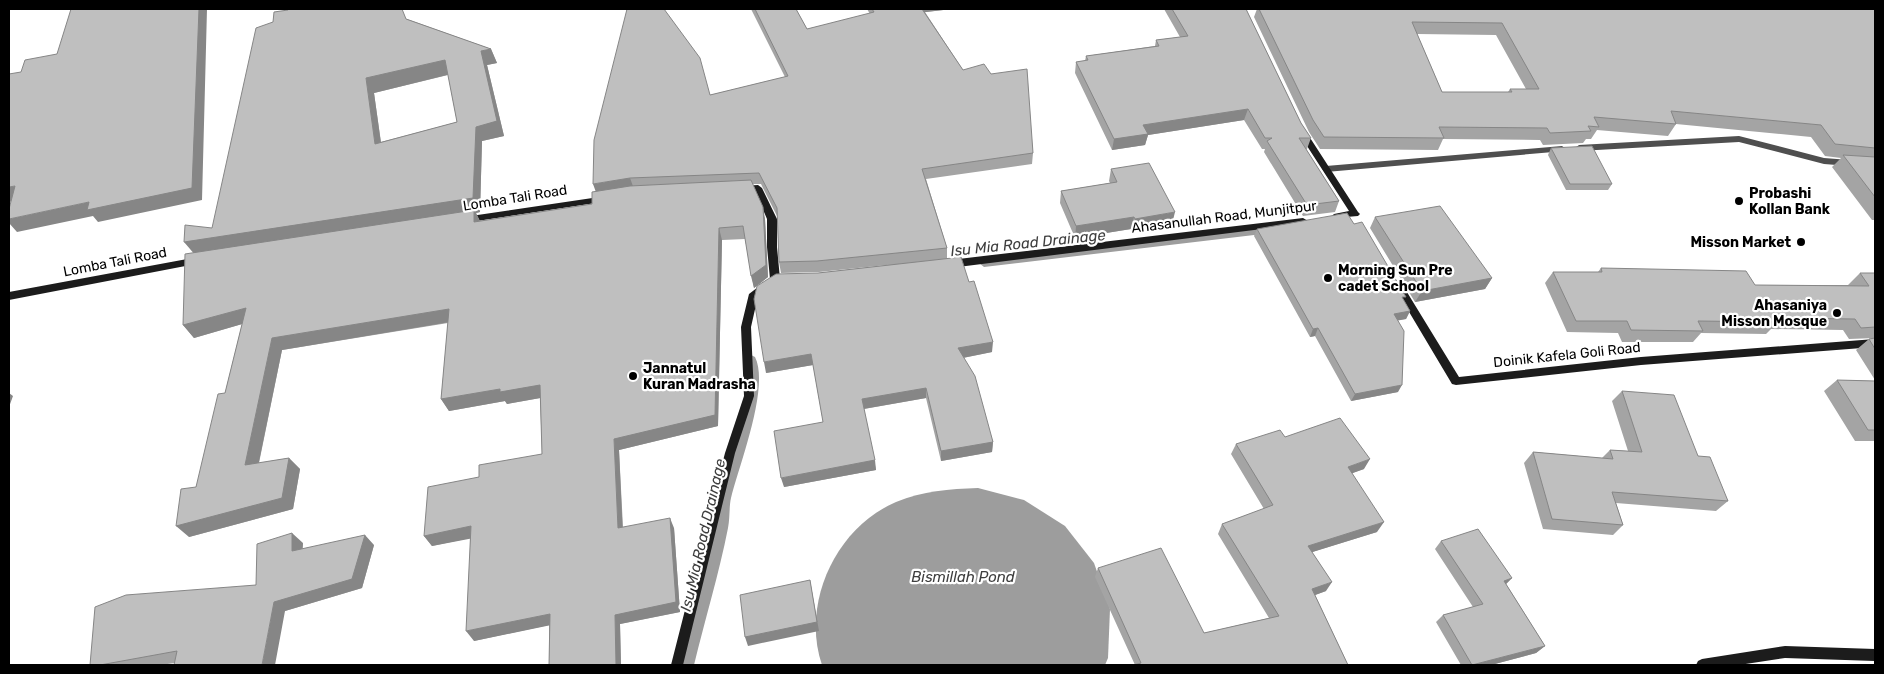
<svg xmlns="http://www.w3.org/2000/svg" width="1884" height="674" font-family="Rubik,sans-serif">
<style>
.water{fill:#9d9d9d}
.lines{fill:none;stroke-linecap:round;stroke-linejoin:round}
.stream{fill:#9d9d9d;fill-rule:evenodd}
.street{fill:#4f4f4f;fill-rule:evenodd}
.secondary{fill:#1c1c1c;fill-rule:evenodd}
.wall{fill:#a4a4a4;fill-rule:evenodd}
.shaded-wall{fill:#868686}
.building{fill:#bfbfbf;stroke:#868686;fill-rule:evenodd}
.poi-dot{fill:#000;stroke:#fff;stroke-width:2}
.labels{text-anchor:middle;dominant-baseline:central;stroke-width:4.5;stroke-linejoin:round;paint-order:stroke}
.poi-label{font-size:14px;font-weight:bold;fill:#000;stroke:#fff;text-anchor:start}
.street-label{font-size:14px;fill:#000;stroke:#fff}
.water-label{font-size:15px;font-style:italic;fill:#3e3e3e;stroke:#fff}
</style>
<rect width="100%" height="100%" fill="#fff"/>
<path class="water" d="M978 488 1024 500 1065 526 1094 563 1110 609 1108 658 1105 665H822C801 604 835 528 896 502 923 491 949 489 978 488Z"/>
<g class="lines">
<path class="stream" d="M1271 225 1276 229 1271 233 984 267 979 263 984 259Z
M751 355 755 357C770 387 739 465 731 498 729 507 730 518 728 528 719 574 705 619 694 665H680L716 526 718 500 739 429 748 380 745 360 747 357Z"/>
<path class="street" d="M1739 136 1824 158 1875 162V168L1824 164 1739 142 1579 151 1575 148 1579 145Z
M1562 146 1566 149 1565 151 1326 172 1322 169 1326 166Z"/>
<path class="secondary" d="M1302 129 1305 130 1358 212 1360 214 1358 216 1334 218 1332 216 1334 214 1349 211 1298 132Z
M758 185 762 188 777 219V247L780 279 775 283 770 279 767 247V219L755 191 742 192 738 189 742 186Z
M606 196 610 199 609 201 464 223 459 220 464 217Z
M1303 218 1308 221 1303 224 950 268 945 264 950 260Z
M198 257 201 259 203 261 201 263 9 300V292Z
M766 281 771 285 758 296 751 327 754 396 735 453 683 665H671L725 453 744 396 741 327 749 294Z
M1399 283 1402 284 1459 377 1641 357 1875 339V347L1641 365 1456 385 1452 384 1396 290 1394 287 1396 284Z
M1785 646 1875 649V661L1785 658 1739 665H1696L1698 661 1702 659Z"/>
</g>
<path class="wall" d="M751 9H796L807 29 870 14 867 9H952L925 12 963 70 1033 153 1032 164 926 179 947 248V259L992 352 963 358 993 442 992 452 941 461 926 398 864 409 876 470 784 487 823 422 813 365 766 373 818 273 896 264 819 272 781 273 779 262 777 216 761 184H753L765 219 768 277 754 288 745 239 722 240 718 426 619 450 623 527 674 528 680 612 620 624 621 665H549V625L474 641 470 538 432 546 424 536 479 477 542 454 540 398 507 404 505 401 449 411 441 399 448 323 282 350 259 463 289 458 300 469 293 509 189 537 196 487 225 393 242 324 194 338 183 325 193 253 212 228 407 19 491 49 497 63 487 65 504 136 482 141 480 212 476 213 480 221 592 204 596 191 710 95 785 77ZM448 75 457 122 381 142 374 93Z
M1164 9H1246L1301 123 1311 138 1307 149H1306L1339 201 1335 212 1303 216 1264 152 1265 149H1262L1244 120 1148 135 1145 145 1112 150 1075 73 1076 62 1085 61 1086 56 1155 46 1156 40 1180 37Z
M1257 9H1875V220H1872L1832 167 1841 158 1825 156 1811 137 1676 124 1668 136 1597 130 1591 139H1586L1583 143 1543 145 1540 140 1443 139 1438 150 1320 149 1309 132 1254 17ZM1417 34 1496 35 1526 89H1510L1508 92H1442Z
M1551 148 1612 184 1608 190H1566L1548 155Z
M1111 169 1172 224 1132 231 1131 229 1075 238 1060 203 1061 191 1110 183 1109 181Z
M1375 217 1492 278 1485 289 1415 302 1370 228Z
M1257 229 1404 301 1410 311 1406 319 1398 320V392L1351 401 1315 336 1310 337 1254 236Z
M1601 268 1755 285H1848L1860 273H1875V338L1849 339 1843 330 1771 329 1766 334 1701 333 1693 342H1622L1618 333 1567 332 1545 283 1553 272H1598Z
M1875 338V380L1856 350 1869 339Z
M1837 380 1875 381V441H1855L1824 391Z
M1622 391 1698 456 1728 501 1716 511 1616 503 1623 525 1613 535 1543 529 1524 463 1533 452 1602 458 1610 450 1628 451 1612 401Z
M1285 437 1364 469 1352 473 1377 532 1312 552 1326 591 1315 595 1348 665H1135L1095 577 1098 568 1204 633 1269 618 1218 534 1222 524 1264 509 1231 454 1236 444Z
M1441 541 1512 578 1506 584 1545 646 1536 653 1491 665H1461L1436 622 1443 615 1473 607 1435 549Z
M303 543 302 549 374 545 362 588 285 611 175 663 160 665H90L256 585Z"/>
<path class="shaded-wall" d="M199 9H207L202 200 98 222 93 216 17 232 9 223V219L89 202Z
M918 9H952L918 13Z
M491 49 497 63 487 65 504 136 482 141 480 212 476 213 480 222 196 256 184 242 476 127 481 51Z
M445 60 451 74 374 93 383 158 375 144 366 78Z
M1248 109 1244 120 1148 135 1145 145 1112 150 1114 139 1143 125Z
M630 178 634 189 597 195 593 184Z
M15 186 27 198 9 202V187Z
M763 207 765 219 768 277 754 288 751 276Z
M1175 212 1172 224 1132 231 1135 219Z
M1134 217 1131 229 1075 238 1076 226Z
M719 228 722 240 718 426 619 450 623 538 618 528 614 439Z
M1492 278 1485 289 1415 302 1422 291Z
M246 308 256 320 194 338 183 325Z
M449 309 456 321 282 350 256 476 245 465 272 338Z
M1410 311 1406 319 1390 322 1394 314Z
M1318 328 1315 336 1310 337 1313 329Z
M993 342 992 352 957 359 958 348Z
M811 354 813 365 766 373 764 362Z
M540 385 546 397 507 404 505 401 449 411 441 399 500 389Z
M1402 385 1398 392 1351 401 1355 394Z
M926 388V398L863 409 862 399Z
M9 393 13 396 9 407Z
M993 442 992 452 941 461V451Z
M289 458 300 469 293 509 189 537 176 526Z
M1370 459 1364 469 1342 477 1348 467Z
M875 460 876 470 784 487 781 478Z
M670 518 674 528 680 612 620 624 621 665H616L615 615Z
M1384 522 1377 532 1303 555 1308 546Z
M471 526 479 537 432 546 424 536Z
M292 533 303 543 302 561 292 551Z
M365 535 374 545 362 588 285 611 275 665H262L274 602Z
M1512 578 1504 586V581Z
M810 580 819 631 748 646 745 637Z
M1332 582 1326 591 1307 598 1312 589Z
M550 614 556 624 474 641 466 631Z
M1545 646 1536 653 1491 665H1472Z"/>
<path class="building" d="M71 9H199L192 188 87 210 89 202 9 219V209L15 186 9 187V74L21 72 25 60 57 54Z
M288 9H402L406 19 491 49 481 51 497 121 476 127 473 198 184 242 185 225 212 228 256 28 273 22 274 12 288 10ZM445 60 457 122 375 144 366 78Z
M627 9H664L700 58 710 95 788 76 755 9H796L807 29 874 12 872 9H922L963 70 984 64 991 74 1027 69 1033 153 922 169 947 248 817 261 779 262 777 208 759 173 630 178 593 184 594 140Z
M1172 9H1246L1301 123 1311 138H1299L1339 201 1307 205 1267 141 1272 138H1265L1248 109 1143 125 1148 134 1114 139 1076 62 1088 60 1086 56 1159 46 1156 40 1188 36Z
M1259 9H1875V148L1835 144 1821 125 1671 111 1676 124 1594 117 1599 127 1588 126 1591 131 1550 133 1547 128 1439 127 1444 138 1324 137 1313 120ZM1412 22 1502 23 1539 89H1510L1512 92H1442Z
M1592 146 1612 184H1570L1551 148Z
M1843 155 1875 157V197Z
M1149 163 1175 212 1135 219 1134 217 1076 226 1061 191 1117 182 1111 169Z
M751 180 763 207 766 265 751 276 743 226 719 228 715 415 614 439 618 528 670 518 676 602 615 615 616 665H549L550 614 466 631 471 526 424 536 428 487 479 477V465L542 454 540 385 500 392V389L441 399 449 309 272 338 245 465 289 458 282 498 176 526 181 489 196 487 218 394 225 393 246 308 183 325 185 254 474 210V222L592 204V192L630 186Z
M1440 206 1492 278 1422 291 1375 217Z
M1347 213 1354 224 1362 222 1406 297H1402L1410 311 1394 314 1404 331 1402 385 1355 394 1318 328 1313 329 1257 229Z
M961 257 969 282 974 281 993 342 958 348 975 376 993 442 941 451 926 388 862 399 875 460 781 478 774 431 823 422 811 354 764 362 754 299 757 286 776 274 818 273Z
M1601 268 1746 271 1755 285 1869 286 1860 273H1875V327L1861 328 1855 319 1775 318 1778 322 1698 321 1703 331 1631 330 1627 321H1576L1553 272H1602Z
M1875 338V349L1869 339Z
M1837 380 1875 381V430H1868Z
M1622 391 1674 395 1698 456 1710 457 1728 501 1612 492 1623 525 1552 519 1533 452 1613 459 1610 450 1642 452Z
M1340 418 1370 459 1348 467 1384 522 1308 546 1332 582 1312 589 1348 665H1134L1141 663 1098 568 1161 548 1204 633 1279 616 1222 524 1273 505 1236 444 1280 430 1285 437Z
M1478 529 1512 578 1504 581 1545 646 1472 665 1443 615 1483 604 1441 541Z
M292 533V551L365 535 352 579 274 602 262 665H174L177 651 100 665H90L95 607 126 595 256 585 257 544Z
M810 580 817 622 745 637 740 595Z"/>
<g class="poi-dot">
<circle cx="1739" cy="201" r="5"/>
<circle cx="1801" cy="242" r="5"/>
<circle cx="1328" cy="278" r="5"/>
<circle cx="1837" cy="313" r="5"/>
<circle cx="633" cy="376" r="5"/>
</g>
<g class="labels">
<g class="poi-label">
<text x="1749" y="193">Probashi<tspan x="1749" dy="16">Kollan Bank</tspan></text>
<text x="1791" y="242" text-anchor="end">Misson Market</text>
<text x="1338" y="270">Morning Sun Pre<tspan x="1338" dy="16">cadet School</tspan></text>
<text x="1827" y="305" text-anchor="end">Ahasaniya<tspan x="1827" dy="16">Misson Mosque</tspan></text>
<text x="643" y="368">Jannatul<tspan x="643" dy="16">Kuran Madrasha</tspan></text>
</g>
<g class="street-label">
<text transform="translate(515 198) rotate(-9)">Lomba Tali Road</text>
<text transform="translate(1224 217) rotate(-7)">Ahasanullah Road, Munjitpur</text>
<text transform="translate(115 262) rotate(-11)">Lomba Tali Road</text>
<text transform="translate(1567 355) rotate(-6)">Doinik Kafela Goli Road</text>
</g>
<g class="water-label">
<text transform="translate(1028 243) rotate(-6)">Isu Mia Road Drainage</text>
<text transform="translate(703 535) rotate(-77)">Isu Mia Road Drainage</text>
<text x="963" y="577">Bismillah Pond</text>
</g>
</g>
<rect width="1884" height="674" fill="none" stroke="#000000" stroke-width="20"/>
</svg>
